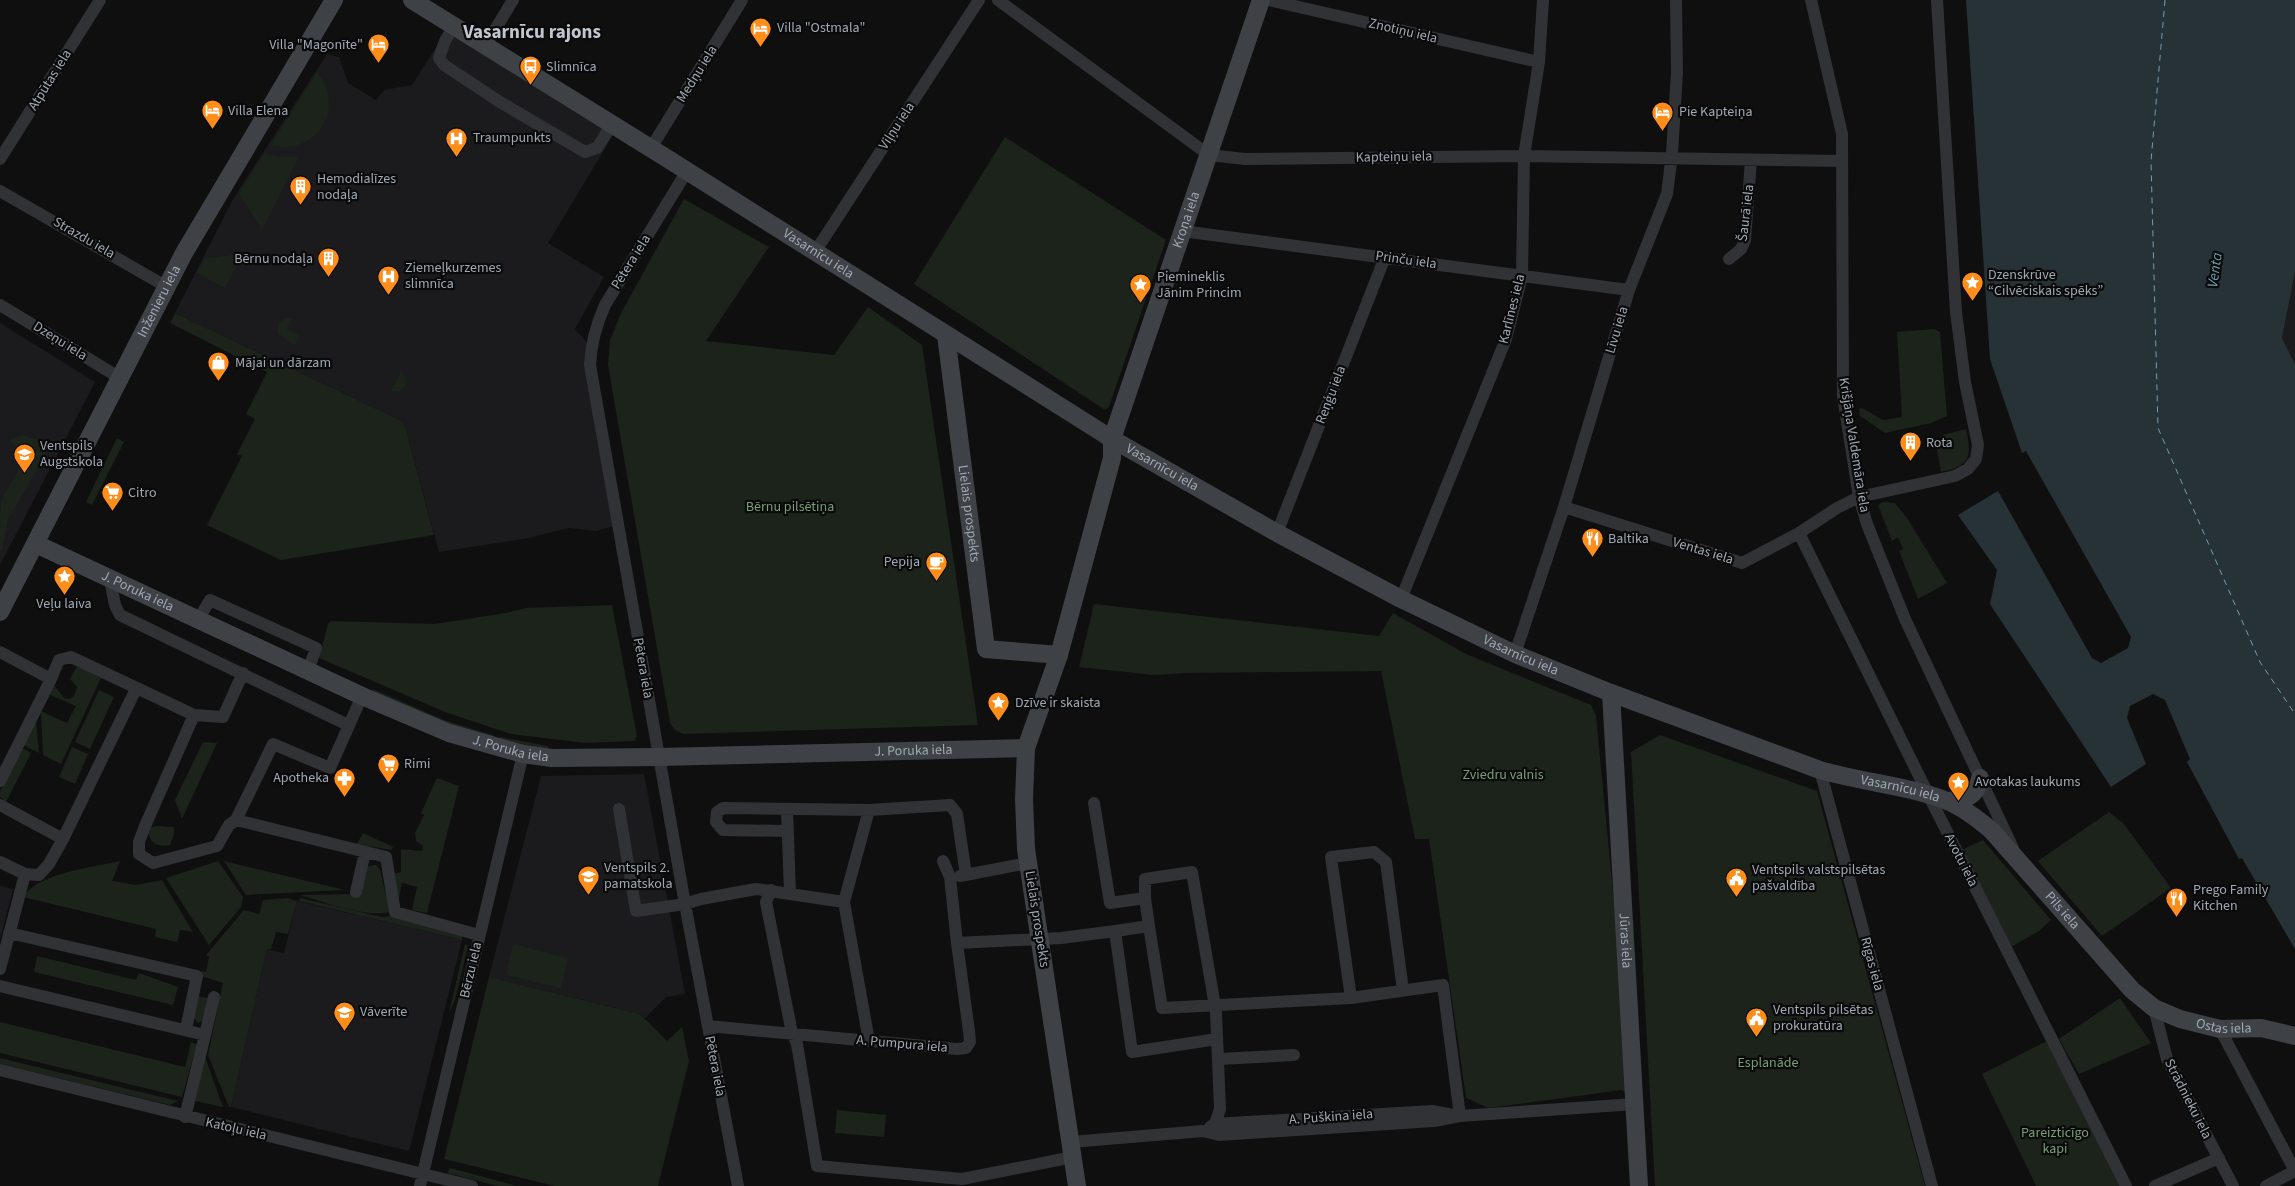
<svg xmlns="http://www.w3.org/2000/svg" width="2295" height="1186" font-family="'Source Sans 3',sans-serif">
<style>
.built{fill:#1b1b1d}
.green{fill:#1b231b}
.water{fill:#273236}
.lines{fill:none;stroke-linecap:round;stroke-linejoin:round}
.ferry{stroke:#729eb1;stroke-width:1;stroke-dasharray:6 5;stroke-linecap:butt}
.street{stroke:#303236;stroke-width:12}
.secondary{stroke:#3e4146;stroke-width:18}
.labels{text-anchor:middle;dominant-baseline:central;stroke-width:4.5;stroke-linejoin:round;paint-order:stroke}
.poi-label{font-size:14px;fill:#9fa8b3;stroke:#0a0a0b;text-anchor:start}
.street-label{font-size:14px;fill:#9fa8b3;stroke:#0a0a0b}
.park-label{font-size:14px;fill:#789f74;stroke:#0a0a0b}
.water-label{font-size:15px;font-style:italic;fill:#729eb1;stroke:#0a0a0b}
.district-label{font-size:19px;font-weight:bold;fill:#c0c6ce;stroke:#0a0a0b}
</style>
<rect width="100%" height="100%" fill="#0f0f10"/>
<path class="built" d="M451 24 618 127 548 243 604 277 575 329 590 346 618 525 596 531 568 528 529 538 439 552 404 422 175 313 233 199 327 54 339 57 348 83 376 100 384 90 412 85Z
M2295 272V364L2282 338Z
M0 323 95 382 0 565Z
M644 774 685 994 666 997 645 1018 640 1014 489 977 541 776Z
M0 886 13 889 0 940Z
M297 901 462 940 409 1151 231 1107 267 949 284 953Z"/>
<path class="green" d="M317 72C347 107 316 158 271 145Z
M1005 137 1166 240 1109 407 1105 410 914 284Z
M264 153 280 157H299L262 230 239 193Z
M684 199 769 247 706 341 834 355 868 307 922 345 978 725 683 734 675 730 670 723 608 365 610 340 621 313Z
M238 254 241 258 225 288 197 273 204 259Z
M175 313 404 422 434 535 281 560 207 525 242 456 237 454 255 419 246 414 267 372 170 323Z
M284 319H292L287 329 300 335 295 345 278 334V324Z
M1934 329 1940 332 1947 416 1931 423 1885 433 1860 416 1859 409 1862 408 1883 420 1902 417 1897 332Z
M401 371 405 377 406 385 399 392 391 391Z
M1966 429C1972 457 1971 465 1941 472L1936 444 1943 435Z
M23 435 39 440 47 447 46 455 8 519 2 551 0 549C0 537 0 512 1 502 9 478 35 466 9 440Z
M117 438 124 442 92 505 86 502Z
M1883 502 1895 503 1907 518 1947 583 1918 599 1899 551 1903 549 1898 537 1892 541 1878 505Z
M1094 604 1379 636 1393 613 1466 654 1591 705 1596 716 1624 1006 1626 1093 1622 1090 1488 1108 1466 1098 1429 839H1415L1381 671 1185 673 1154 675 1079 667Z
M612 605 637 736 634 741 586 743 511 734 445 712 319 658 328 624 331 621 435 624 506 613 526 608Z
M77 666 101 678 61 764 43 755 41 711 67 723 76 706 50 695 54 685 64 698 69 699 74 696 77 687 70 679Z
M373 689 444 720 493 735 494 738 471 735 372 692Z
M99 690 114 697 90 749 75 742Z
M36 720 39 753 23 745Z
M1660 735 1817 791 1925 1186H1655L1631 752Z
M500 737 548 746V751L498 741Z
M203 742 217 743 182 819 175 800Z
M72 747 88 754 75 784 59 777Z
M22 748 31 753 6 802 0 797V791Z
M437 778 459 786 427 913 412 910 417 887 402 883 398 903 393 874 401 872V849L422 851 423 846 416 841 415 833 424 815 421 813Z
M2109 812 2124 824 2171 888 2102 936 2038 861Z
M156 826 174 827V834L170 845C159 848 150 844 148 832L151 827Z
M363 833 393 847 391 850 357 844Z
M1983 840 2051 920 2039 931 2011 947 1959 851Z
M120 861 112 881 136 885 162 880 193 932 180 930 177 942 155 937 156 929 23 897C38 873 94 867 120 861Z
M218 861 243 897 241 907 209 945 166 878Z
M224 861 345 890 246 895Z
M376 865 380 870 390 912C367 918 324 902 300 895L358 894 367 866Z
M287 898 297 901 288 934 276 932 271 949H267L231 1107H229L208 1055 223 983 201 976 202 971 206 972 209 957 206 955 244 910 259 914 263 900Z
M300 898 382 917 390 916 462 934V940L299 901Z
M465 944 468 946 455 1000 449 1013Z
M513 944 568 958 561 988 506 975Z
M37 956 136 980 139 973 178 987 173 1005 34 972Z
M489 977 640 1014 667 1041 682 1027 689 1061 658 1186H555L444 1159Z
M197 996 209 998 205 1020 198 1023 193 1017Z
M2120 998 2151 1043 2079 1074 2059 1039Z
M0 1022 185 1067 191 1042 197 1044 182 1097 0 1053Z
M2047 1041 2119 1186H2036L1982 1074Z
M205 1057 223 1107 195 1101Z
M0 1058 178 1101 170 1105 0 1064Z
M837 1110 886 1115 884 1137 835 1133Z
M450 1168 517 1186H498L447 1173Z"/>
<path class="water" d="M1966 0H2295V272L2282 338 2295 364V949L2242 858 2239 859 2187 762 2190 759 2165 700 2153 694 2130 706 2127 718 2146 764 2111 787 1990 604 1997 570 1958 515 1998 491 2092 658 2101 663 2128 648 2131 637 2026 451 2022 453 1990 359Z"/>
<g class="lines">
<path class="ferry" d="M2165 0 2151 161 2158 428 2260 662 2295 714"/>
<path class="street" d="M998 0 1209 155 1245 159 1524 156 1842 161
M1268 0 1539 62
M1811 0 1842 134 1843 396 1859 497 1867 524 1905 619 2013 848
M454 26 445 41 439 58 444 65 500 102 585 152 597 148 612 124
M485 46 513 0
M651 148 742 0
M0 159 100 0
M687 171 605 305C596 325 591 343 590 365L685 904 738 1186
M0 191 167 287
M1182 231 1629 290
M815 252 979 0
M1729 259 1741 249 1745 240 1751 160
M0 305 120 378
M1564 507 1742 563 1799 533 1837 508 1859 497 1955 476 1968 469 1976 459 1978 445 1965 382 1956 312 1937 0
M1277 533 1385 257
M1799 533 1934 806 2126 1186
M110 580 115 605 120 615 348 725
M1401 599 1506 339 1522 276 1524 156 1539 62 1543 0
M198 620 210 600 316 648 308 671
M0 652 51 679 59 660 71 657 194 715 145 826 139 842V854L153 863 217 846 229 825 236 820
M1515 654 1564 507 1629 290 1667 194 1672 154 1677 72 1676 0
M362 696 330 768 273 744 236 820 386 857 395 912 479 935
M194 715 223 717 243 673
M1820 770 1932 1186
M0 781 51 679
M1094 803 1110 903 1145 898
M0 805 63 839 49 864 39 875 25 874 0 969
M619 809 636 911 685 904 701 899 756 889 844 902
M787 810 790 893
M787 831 723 830 716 822 717 812 723 808 869 810 950 805 957 814 966 875
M63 839 136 689
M943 861 950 877 957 943
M0 862 25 874
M960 876 1028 863
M771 890 766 902 792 1033 797 1044 817 1166 962 1179 1073 1157
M356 892 365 852
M1149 926 1145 898V879L1192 872 1216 1012 1220 1109 1215 1124
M1115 931 1149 926 1162 1008 1351 998 1443 985 1460 1116
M9 933 197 976 186 1029
M0 986 205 1035 185 1117
M1351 998 1331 857 1374 852 1386 862 1403 990
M2154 1008 2167 1059 2233 1186
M708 1026 957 1049 966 1048 970 1042 969 1031 957 943 1061 938 1115 931 1132 1052 1217 1039
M2220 1029 2295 1171
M205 1035 214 997
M869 1041 844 902 869 810
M1219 1059 1294 1055
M0 1070 472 1186
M1210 1127 1215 1124 1432 1111 1453 1115
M1071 1142 1203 1131 1219 1135 1434 1121 1460 1116 1635 1104
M420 1186 523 754
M2155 1186 2219 1158
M2266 1186 2295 1171"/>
<g class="secondary">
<path id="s1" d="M412 0 668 159 1112 439 1277 533 1401 599 1515 654 1611 693 1820 770C1860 782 1910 786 1947 801 1964 808 1978 819 1992 831L2132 990 2154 1008 2180 1019 2220 1029 2261 1028 2295 1036"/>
<path id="s2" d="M946 335 986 649 1059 655"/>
<path id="s3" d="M36 544 362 696 449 733 523 754 552 758 659 757 1026 748"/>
<path id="s4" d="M0 612 184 253 334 0"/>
<path id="s5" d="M1611 693 1639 1186"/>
<path d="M1948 801C1965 800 1977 797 1980 778"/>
<path id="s6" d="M1077 1186 1026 849 1024 799 1026 748 1059 655 1112 458V439L1261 0"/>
</g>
</g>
<defs>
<symbol id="hotel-pin" viewBox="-11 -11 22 30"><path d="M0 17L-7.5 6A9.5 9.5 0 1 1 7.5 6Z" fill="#fe8d1a" stroke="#0a0a0b"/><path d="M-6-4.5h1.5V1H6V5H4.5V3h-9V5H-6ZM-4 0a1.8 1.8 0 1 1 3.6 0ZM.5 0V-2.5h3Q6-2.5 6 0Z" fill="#fff"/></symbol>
<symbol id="bus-pin" viewBox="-11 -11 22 30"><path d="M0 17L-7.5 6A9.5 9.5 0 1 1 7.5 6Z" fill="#fe8d1a" stroke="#0a0a0b"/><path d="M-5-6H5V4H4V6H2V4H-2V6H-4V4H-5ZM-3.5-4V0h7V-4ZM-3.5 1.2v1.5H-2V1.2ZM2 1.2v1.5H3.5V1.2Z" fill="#fff"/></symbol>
<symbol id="hospital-pin" viewBox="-11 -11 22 30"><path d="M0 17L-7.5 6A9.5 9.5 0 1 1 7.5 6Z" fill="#fe8d1a" stroke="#0a0a0b"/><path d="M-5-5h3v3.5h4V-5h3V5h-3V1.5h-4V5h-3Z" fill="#fff"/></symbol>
<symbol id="building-pin" viewBox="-11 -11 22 30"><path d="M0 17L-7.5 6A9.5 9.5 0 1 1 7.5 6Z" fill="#fe8d1a" stroke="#0a0a0b"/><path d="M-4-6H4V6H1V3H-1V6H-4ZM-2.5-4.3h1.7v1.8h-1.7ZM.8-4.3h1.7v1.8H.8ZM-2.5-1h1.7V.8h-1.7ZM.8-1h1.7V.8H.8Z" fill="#fff"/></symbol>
<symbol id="sight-pin" viewBox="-11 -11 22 30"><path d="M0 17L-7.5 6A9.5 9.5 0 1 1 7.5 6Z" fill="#fe8d1a" stroke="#0a0a0b"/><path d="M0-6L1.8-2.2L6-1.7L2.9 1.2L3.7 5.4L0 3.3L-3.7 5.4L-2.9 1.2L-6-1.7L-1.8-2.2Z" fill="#fff"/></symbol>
<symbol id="shop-pin" viewBox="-11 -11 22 30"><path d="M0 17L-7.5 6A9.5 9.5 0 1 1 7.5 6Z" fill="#fe8d1a" stroke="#0a0a0b"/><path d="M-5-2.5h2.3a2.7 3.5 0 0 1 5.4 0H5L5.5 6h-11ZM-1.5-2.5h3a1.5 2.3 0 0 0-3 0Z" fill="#fff"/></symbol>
<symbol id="university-pin" viewBox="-11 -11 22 30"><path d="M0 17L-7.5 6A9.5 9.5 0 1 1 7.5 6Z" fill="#fe8d1a" stroke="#0a0a0b"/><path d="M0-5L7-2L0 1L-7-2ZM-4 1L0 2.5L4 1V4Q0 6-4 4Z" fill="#fff"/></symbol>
<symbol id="supermarket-pin" viewBox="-11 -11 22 30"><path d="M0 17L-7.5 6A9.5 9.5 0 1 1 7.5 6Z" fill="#fe8d1a" stroke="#0a0a0b"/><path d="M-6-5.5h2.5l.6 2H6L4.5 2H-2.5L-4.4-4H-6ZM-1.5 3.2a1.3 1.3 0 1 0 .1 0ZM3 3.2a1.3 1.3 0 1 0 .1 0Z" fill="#fff"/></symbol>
<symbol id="restaurant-pin" viewBox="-11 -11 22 30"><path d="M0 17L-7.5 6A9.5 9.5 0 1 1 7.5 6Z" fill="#fe8d1a" stroke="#0a0a0b"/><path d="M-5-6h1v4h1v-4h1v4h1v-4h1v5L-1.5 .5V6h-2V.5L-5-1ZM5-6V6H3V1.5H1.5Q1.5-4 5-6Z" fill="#fff"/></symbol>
<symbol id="cafe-pin" viewBox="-11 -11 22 30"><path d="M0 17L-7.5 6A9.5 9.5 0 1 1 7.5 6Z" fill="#fe8d1a" stroke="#0a0a0b"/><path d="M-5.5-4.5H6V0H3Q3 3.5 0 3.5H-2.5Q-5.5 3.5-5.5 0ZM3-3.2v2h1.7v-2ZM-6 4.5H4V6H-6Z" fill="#fff"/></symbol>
<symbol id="pharmacy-pin" viewBox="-11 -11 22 30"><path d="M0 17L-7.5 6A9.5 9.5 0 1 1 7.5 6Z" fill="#fe8d1a" stroke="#0a0a0b"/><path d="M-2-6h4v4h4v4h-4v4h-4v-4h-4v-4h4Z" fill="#fff"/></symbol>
<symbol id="school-pin" viewBox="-11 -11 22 30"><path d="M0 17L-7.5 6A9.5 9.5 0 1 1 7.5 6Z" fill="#fe8d1a" stroke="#0a0a0b"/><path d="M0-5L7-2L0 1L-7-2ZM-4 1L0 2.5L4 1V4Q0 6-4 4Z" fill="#fff"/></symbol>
<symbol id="civic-pin" viewBox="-11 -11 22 30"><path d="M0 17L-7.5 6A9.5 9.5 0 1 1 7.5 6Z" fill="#fe8d1a" stroke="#0a0a0b"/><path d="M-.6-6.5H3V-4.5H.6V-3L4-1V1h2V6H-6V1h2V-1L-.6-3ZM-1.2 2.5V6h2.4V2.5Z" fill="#fff"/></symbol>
</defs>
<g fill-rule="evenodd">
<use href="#hotel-pin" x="748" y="16" width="25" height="34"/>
<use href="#hotel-pin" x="366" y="32" width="25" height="34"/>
<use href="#bus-pin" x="518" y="54" width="25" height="34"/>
<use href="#hotel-pin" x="200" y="98" width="25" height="34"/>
<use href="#hotel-pin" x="1650" y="100" width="25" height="34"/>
<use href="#hospital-pin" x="444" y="126" width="25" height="34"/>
<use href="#building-pin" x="288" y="174" width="25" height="34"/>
<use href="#building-pin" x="316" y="246" width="25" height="34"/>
<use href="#hospital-pin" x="376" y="264" width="25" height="34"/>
<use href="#sight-pin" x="1960" y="270" width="25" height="34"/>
<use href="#sight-pin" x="1128" y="272" width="25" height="34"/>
<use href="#shop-pin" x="206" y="350" width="25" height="34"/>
<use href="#building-pin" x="1898" y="430" width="25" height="34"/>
<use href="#university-pin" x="12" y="442" width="25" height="34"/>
<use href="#supermarket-pin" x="100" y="480" width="25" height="34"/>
<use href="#restaurant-pin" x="1580" y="526" width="25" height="34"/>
<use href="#cafe-pin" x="924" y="550" width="25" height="34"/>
<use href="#sight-pin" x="52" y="564" width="25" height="34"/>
<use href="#sight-pin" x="986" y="690" width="25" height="34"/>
<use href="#supermarket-pin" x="376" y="752" width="25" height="34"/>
<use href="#pharmacy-pin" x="332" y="766" width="25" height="34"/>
<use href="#sight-pin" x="1946" y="770" width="25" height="34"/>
<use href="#school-pin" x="576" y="864" width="25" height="34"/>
<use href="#civic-pin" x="1724" y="866" width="25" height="34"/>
<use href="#restaurant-pin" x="2164" y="886" width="25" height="34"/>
<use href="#school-pin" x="332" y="1000" width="25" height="34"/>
<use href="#civic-pin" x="1744" y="1006" width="25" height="34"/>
</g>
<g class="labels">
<g class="poi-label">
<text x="777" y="28">Villa "Ostmala"</text>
<text x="363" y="45" text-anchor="end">Villa "Magonīte"</text>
<text x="546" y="67">Slimnīca</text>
<text x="228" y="111">Villa Elena</text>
<text x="1679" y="112">Pie Kapteiņa</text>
<text x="473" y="138">Traumpunkts</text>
<text x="317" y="179">Hemodialīzes<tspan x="317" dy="16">nodaļa</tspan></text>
<text x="313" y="259" text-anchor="end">Bērnu nodaļa</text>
<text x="405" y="268">Ziemeļkurzemes<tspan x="405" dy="16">slimnīca</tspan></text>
<text x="1988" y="275">Dzenskrūve<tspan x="1988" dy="16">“Cilvēciskais spēks”</tspan></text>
<text x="1157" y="277">Piemineklis<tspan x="1157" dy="16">Jānim Princim</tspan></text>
<text x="235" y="363">Mājai un dārzam</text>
<text x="1926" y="443">Rota</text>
<text x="40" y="446">Ventspils<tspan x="40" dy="16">Augstskola</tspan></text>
<text x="128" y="493">Citro</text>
<text x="1608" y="539">Baltika</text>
<text x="920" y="562" text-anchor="end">Pepija</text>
<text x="64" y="604" text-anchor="middle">Veļu laiva</text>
<text x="1015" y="703">Dzīve ir skaista</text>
<text x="404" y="764">Rimi</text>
<text x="329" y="778" text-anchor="end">Apotheka</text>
<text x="1975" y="782">Avotakas laukums</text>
<text x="604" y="868">Ventspils 2.<tspan x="604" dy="16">pamatskola</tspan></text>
<text x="1752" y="870">Ventspils valstspilsētas<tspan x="1752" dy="16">pašvaldība</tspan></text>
<text x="2193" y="890">Prego Family<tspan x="2193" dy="16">Kitchen</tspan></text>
<text x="1773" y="1010">Ventspils pilsētas<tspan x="1773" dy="16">prokuratūra</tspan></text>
<text x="360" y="1012">Vāverīte</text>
</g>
<g class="street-label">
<text transform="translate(1403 31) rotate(13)">Znotiņu iela</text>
<text transform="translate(697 74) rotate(-58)">Medņu iela</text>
<text transform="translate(50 80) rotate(-58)">Atpūtas iela</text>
<text transform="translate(897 126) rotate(-57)">Viļņu iela</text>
<text transform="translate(1394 157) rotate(-1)">Kapteiņu iela</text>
<text transform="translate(1746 213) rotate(-83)">Šaurā iela</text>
<text stroke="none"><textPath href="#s6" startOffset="995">Kroņa iela</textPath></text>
<text transform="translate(84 238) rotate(30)">Strazdu iela</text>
<text stroke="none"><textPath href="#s1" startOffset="479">Vasarnīcu iela</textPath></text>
<text transform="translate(1406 260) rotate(8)">Prinču iela</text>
<text transform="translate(631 262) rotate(-58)">Pētera iela</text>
<text stroke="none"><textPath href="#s4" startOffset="349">Inženieru iela</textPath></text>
<text transform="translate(1512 309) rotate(-76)">Karlīnes iela</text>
<text transform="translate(1617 330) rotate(-73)">Līvu iela</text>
<text transform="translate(60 341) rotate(32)">Dzeņu iela</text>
<text transform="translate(1331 395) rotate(-69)">Reņģu iela</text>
<text transform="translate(1854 445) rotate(81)">Krišjāņa Valdemāra iela</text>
<text stroke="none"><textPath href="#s1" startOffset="884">Vasarnīcu iela</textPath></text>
<text stroke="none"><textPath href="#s2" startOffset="180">Lielais prospekts</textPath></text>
<text transform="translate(1703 551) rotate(17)">Ventas iela</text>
<text stroke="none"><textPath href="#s3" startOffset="112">J. Poruka iela</textPath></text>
<text stroke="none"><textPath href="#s1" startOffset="1289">Vasarnīcu iela</textPath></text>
<text transform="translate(643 668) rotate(80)">Pētera iela</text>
<text stroke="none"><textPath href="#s3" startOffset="518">J. Poruka iela</textPath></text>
<text stroke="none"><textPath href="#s3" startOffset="922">J. Poruka iela</textPath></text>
<text stroke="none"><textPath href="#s1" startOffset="1692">Vasarnīcu iela</textPath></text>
<text transform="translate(1961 860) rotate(63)">Avotu iela</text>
<text stroke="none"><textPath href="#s1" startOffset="1901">Pils iela</textPath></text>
<text transform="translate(1037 919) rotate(81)">Lielais prospekts</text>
<text stroke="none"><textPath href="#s5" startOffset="248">Jūras iela</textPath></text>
<text transform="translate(1872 964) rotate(75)">Rīgas iela</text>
<text transform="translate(471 970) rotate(-77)">Bērzu iela</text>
<text stroke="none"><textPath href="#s1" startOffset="2108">Ostas iela</textPath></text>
<text transform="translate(902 1044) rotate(5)">A. Pumpura iela</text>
<text transform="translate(715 1066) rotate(79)">Pētera iela</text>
<text transform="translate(2188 1099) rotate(63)">Strādnieku iela</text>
<text transform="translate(1331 1117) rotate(-4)">A. Puškina iela</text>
<text transform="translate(236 1129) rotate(13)">Katoļu iela</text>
</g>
<g class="park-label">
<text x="790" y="507">Bērnu pilsētiņa</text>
<text x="1503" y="775">Zviedru valnis</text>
<text x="1768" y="1063">Esplanāde</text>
<text x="2055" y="1133">Pareizticīgo<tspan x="2055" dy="16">kapi</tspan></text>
</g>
<g class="water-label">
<text transform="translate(2215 270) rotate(-82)">Venta</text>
</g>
<g class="district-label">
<text x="532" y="32">Vasarnīcu rajons</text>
</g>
</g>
</svg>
